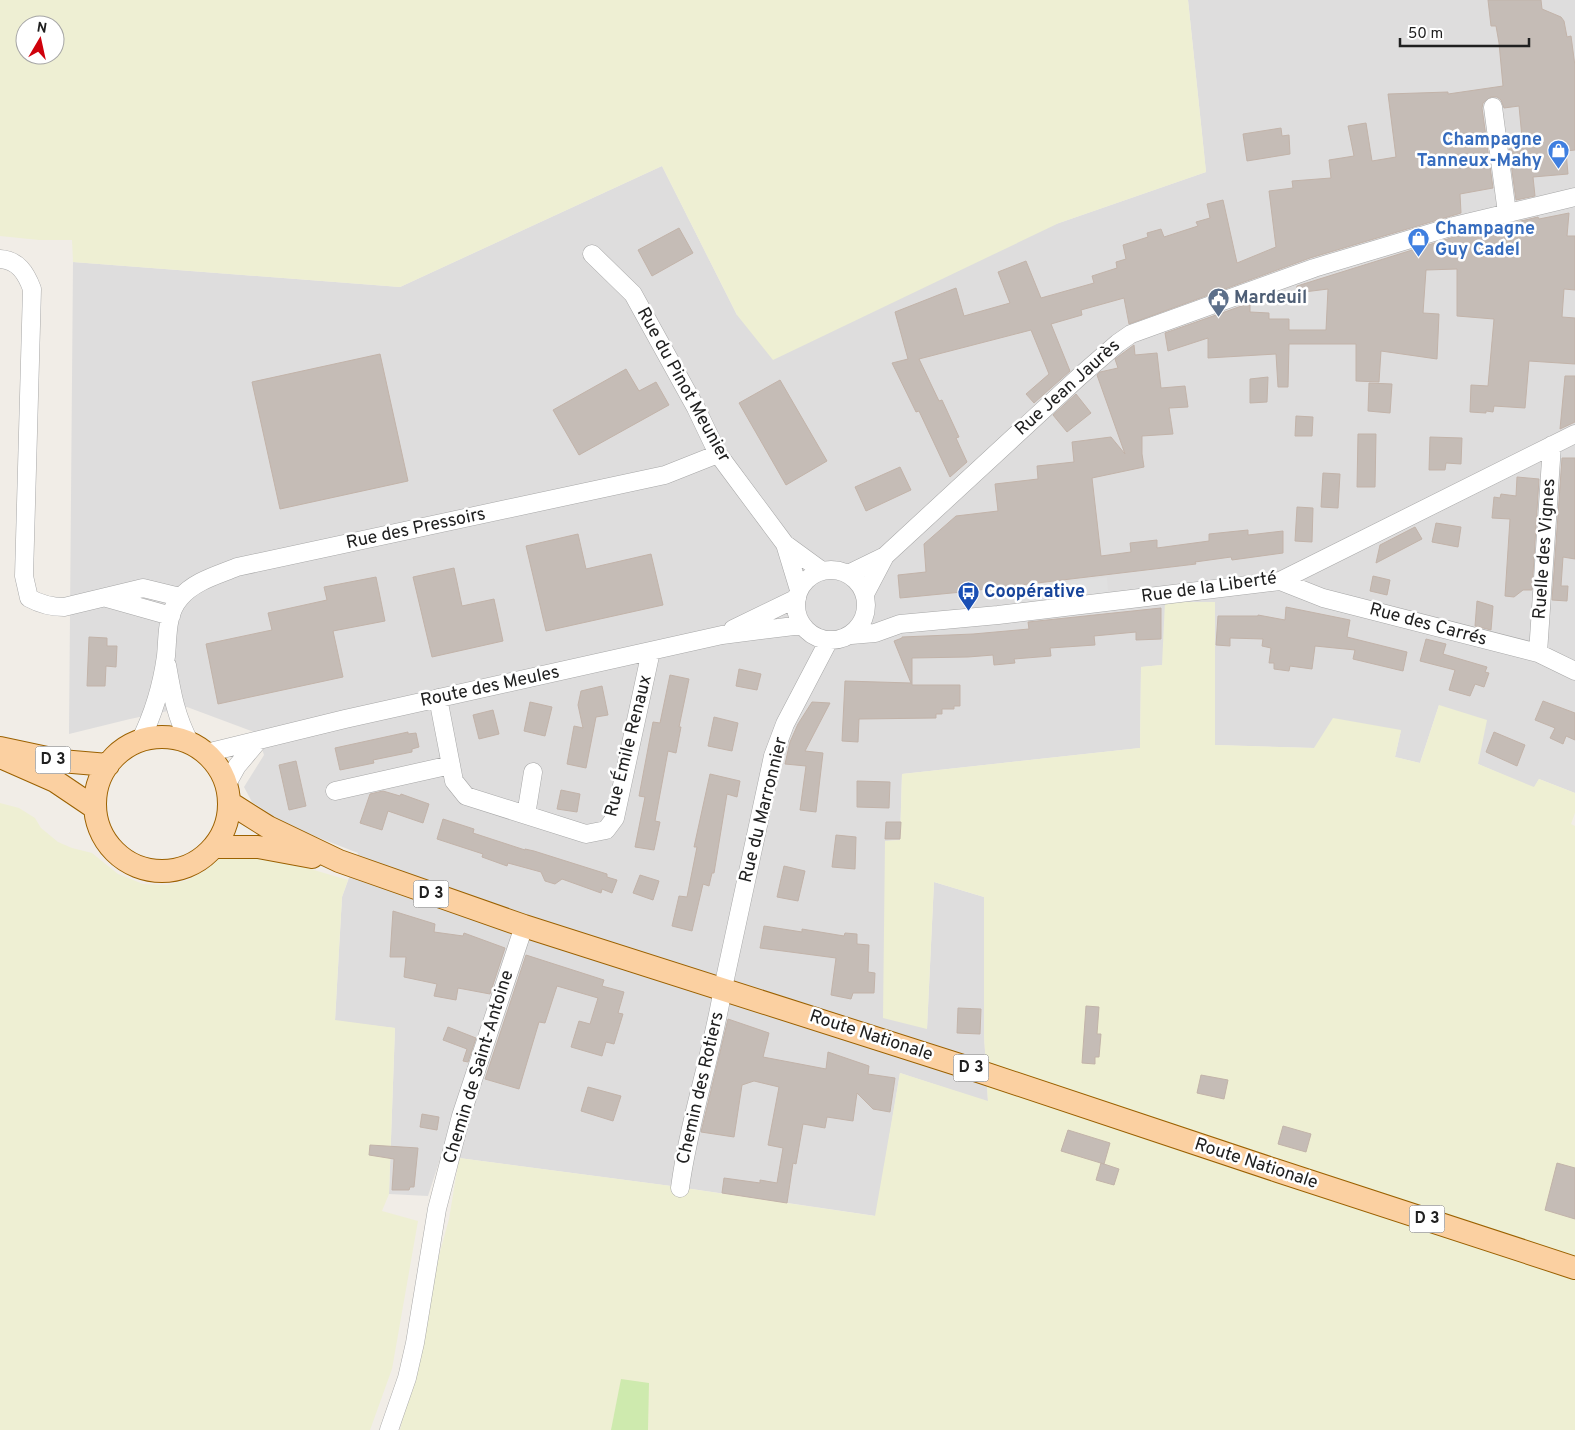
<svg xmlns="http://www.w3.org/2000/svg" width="1575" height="1430" font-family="Overpass,sans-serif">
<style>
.residential{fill:#dedddd}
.farmland{fill:#eeefd3;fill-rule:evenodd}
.grass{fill:#ceeaae}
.parking{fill:#e0e0e0}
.building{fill:#c5bcb6;stroke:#c2b3a9}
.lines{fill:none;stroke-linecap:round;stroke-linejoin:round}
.minor-casing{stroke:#a7a7a7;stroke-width:19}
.major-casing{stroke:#9b6101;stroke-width:24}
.minor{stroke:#fff;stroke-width:18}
.major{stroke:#fbd0a1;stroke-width:22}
.labels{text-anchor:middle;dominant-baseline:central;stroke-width:5;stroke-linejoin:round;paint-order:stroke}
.shield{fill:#fff;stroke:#636363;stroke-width:1}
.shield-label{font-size:16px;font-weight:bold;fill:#202020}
.shop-label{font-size:18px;font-weight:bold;fill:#366cbe;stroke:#fff;text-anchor:end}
.service-label{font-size:18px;font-weight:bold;fill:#4e5e75;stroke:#fff;text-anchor:start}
.street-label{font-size:18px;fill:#202020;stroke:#fff}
.transit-label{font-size:18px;font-weight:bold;fill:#164399;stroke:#fff;text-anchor:start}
</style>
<rect width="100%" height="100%" fill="#f1ede7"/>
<path class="residential" d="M1188 0H1575V793L1539 779 1534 788 1478 764 1439 705 1420 763 1395 757 1401 730 1314 748 1215 745V602L1162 665 1141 667 1140 748 902 774 900 840 886 841 927 1029 934 882 984 897V1035L988 1102 900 1073 876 1216 671 1186 459 1158 442 1153 428 1196 389 1194 395 1028 335 1021 342 897 358 853 286 825 252 802 244 787 264 755 257 733 187 707 130 719 69 734 73 262 400 287 662 166 737 315 1059 223 1206 172Z"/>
<path class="farmland" d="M0 0H1188L1206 172 1059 223 773 360 737 315 662 166 400 287 73 262 72 240H39L0 236ZM25 25H55V55H25Z
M1165 602H1215V745L1314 748 1333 718 1401 730 1395 757 1420 763 1439 705 1487 720 1478 764 1534 787 1539 779 1575 793V813L1571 824 1575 826V1430H400L405 1407 409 1401 418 1364 438 1259 449 1219 459 1158 671 1186 875 1216 900 1073 988 1101 984 1035V897L934 882 927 1029 883 1018 885 841 900 840 902 774 1140 748 1141 667 1162 665Z
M0 803 19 808 35 818 41 828 58 842 72 848 92 853 118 874 143 884 167 885 188 880 206 870 221 856 290 860 307 868 348 880 342 897 335 1020 395 1028 389 1194 382 1211 418 1221 392 1369 370 1430H0Z"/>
<path class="grass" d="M621 1379 649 1383 648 1430H611Z"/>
<path class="parking" d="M1107 577 1109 601 1017 612 1015 588Z"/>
<path class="building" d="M1488 0H1541L1542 9 1561 17 1564 21 1567 37 1571 36 1575 66V150L1566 151 1568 174 1533 177 1535 196 1516 200 1509 149 1523 148 1519 106 1504 108 1501 100 1497 97H1491L1483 103 1482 108 1493 188 1460 194 1461 213 1310 258 1129 324 1124 298 1081 310 1082 315 1051 324 1070 371 1034 403 1026 394 1049 374 1031 330 919 359 939 401 942 400 959 437 956 438 967 462 950 477 919 411 916 412 892 363 908 359 895 312 956 288 964 316 1010 303 998 272 1026 261 1041 298 1094 283 1092 276 1117 268 1116 262 1126 259 1123 245 1148 237 1147 233 1161 229 1164 237 1198 226 1196 222 1210 218 1207 204 1223 200 1237 263 1276 247 1269 191 1293 188 1292 181 1331 178 1329 160 1354 156 1348 126 1366 123 1372 161 1396 157 1388 94 1448 92V94L1503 86 1499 43 1496 26H1491Z
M1281 128 1282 136 1289 135 1290 154 1247 161 1243 134Z
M1569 213 1567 236H1575V290L1564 289 1562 317 1575 318V364L1529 361 1525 408 1494 406 1493 412 1486 411V413L1470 412 1471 385 1488 386 1494 319 1457 316V269L1426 270 1423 313 1439 314 1437 359 1381 351 1379 382 1356 381V344H1289L1288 387H1278L1276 354 1208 358V338L1168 351 1165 333 1250 303V312L1269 313V319H1289V330H1326L1328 289 1296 293 1297 286 1457 236 1538 217 1539 219Z
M679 228 693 253 652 276 638 250Z
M1134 345 1135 355 1157 353 1161 388 1185 386 1188 407 1169 408 1173 434 1142 436V454L1144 467 1092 478 1101 556 1131 552 1130 543 1157 540V548L1209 541V534L1248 530V535L1283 531V553L1232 560 1231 557 1195 562 1196 564 962 592 900 598 898 575 926 572 924 544 956 516 998 511 995 484 1038 479 1037 466 1074 462 1072 442 1111 437 1125 454 1097 375 1100 372 1118 368 1115 359Z
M380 354 408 481 280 509 252 382Z
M626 369 639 391 656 382 669 405 579 455 553 410Z
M1565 376H1575V422L1560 429Z
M1268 377 1267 402 1250 403V379Z
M780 380 827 461 786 485 739 403Z
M1369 383 1392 384 1390 413 1368 411Z
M1076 394 1091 413 1067 432 1053 415Z
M1296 416 1313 417 1312 436H1295Z
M1358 434H1376L1375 487H1357Z
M1430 437 1462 438 1461 464 1446 463 1445 470H1429Z
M1562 458H1575V559L1563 557 1561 586H1568L1567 601 1552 600Z
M900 467 911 490 866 511 855 487Z
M1323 473 1340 474 1338 508 1321 507Z
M1517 477 1539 479 1532 590H1523L1514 597 1505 596 1510 519 1492 518 1494 497 1500 498 1501 494 1516 496Z
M1297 507 1313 508 1312 542 1295 541Z
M1436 523 1461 527 1458 547 1432 542Z
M1415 527 1422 539 1376 563 1380 545Z
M578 534 586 569 651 554 663 605 546 631 526 546Z
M454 568 462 606 494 599 503 641 432 657 413 577Z
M1373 576 1390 580 1387 595 1370 591Z
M376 577 385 621 333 631 343 677 218 704 206 644 272 630 268 613 327 600 324 587Z
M1477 601 1493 606 1491 630 1475 626Z
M1286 607 1350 620 1347 637 1407 652 1403 671 1353 659 1355 650 1315 646 1312 669 1290 666 1289 671 1274 669V663H1269L1271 648 1262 646 1263 639 1230 638V646L1216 645 1218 616H1258V615L1285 620Z
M1161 608V639L1136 640V632L1094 636 1095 645 1050 648 1051 656 1014 659 1015 663 994 665 993 655 968 657 912 658V685H960V706H954V709H942V714H936V718L859 719 858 742 842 741 845 681 911 683 894 641 902 638V637L973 634 1029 629 1028 622Z
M89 637 107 638V646H117L116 667 106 666 105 686H87Z
M1426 639 1446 644 1443 654 1487 667 1485 672 1489 673 1484 687 1475 684 1470 696 1449 690 1455 670 1420 661Z
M739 669 761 674 757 690 736 686Z
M670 675 689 679 679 727H681L676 753 668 751 655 821 660 822 654 850 635 847 645 797 639 796 653 722 660 723Z
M602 686 608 715 596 717 586 768 567 764 574 726 583 728 578 705 581 691Z
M1543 701 1575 713V740L1566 736 1563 744 1550 738 1555 728 1535 720Z
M530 702 552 707 545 736 524 731Z
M812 702 830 703 805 751 823 753 816 812 800 810 806 766 785 764 790 742 798 724Z
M493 710 499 734 479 739 473 715Z
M714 717 738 723 732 751 708 746Z
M408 732V734L416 733 419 747 412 749V752L373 760 374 763 340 770 335 748Z
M1494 732 1525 745 1517 766 1486 752Z
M296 761 306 806 289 810 279 765Z
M710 774 740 781 737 797 727 794 714 873H712L709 886 703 884 692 931 672 926 679 896 687 897 697 847H694Z
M857 781 890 782 889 808 857 807Z
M561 790 580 794 577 812 557 809Z
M383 791 400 796 401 794 429 804 423 823 388 811 382 830 360 823 370 794Z
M443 819 474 829 473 833 525 850V849L534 851 607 874V877L617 880 612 893 602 889 601 893 562 879 555 884 545 881 541 872 508 863 507 866 482 857 483 854 437 839Z
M886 822H901L900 839H885Z
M836 835 856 837 855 869 832 867Z
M784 866 805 871 798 901 777 897Z
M640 875 659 881 653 900 633 893Z
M393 911 435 924 434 932 463 936 464 933 505 948 490 994 458 988 456 1000 434 996 437 984 404 977 406 957H390Z
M764 926 802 932V929L844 936 845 933 857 934V944L869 945 868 972 875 973 874 993H853L851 999 831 995 836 958 760 948Z
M526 955 604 980 602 986 624 992 618 1013 623 1014 614 1044 606 1042 602 1056 571 1047 579 1021 590 1024 598 998 557 986 545 1023 539 1022 519 1089 485 1079Z
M1086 1006 1099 1007 1097 1034H1101L1099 1057H1095V1064L1082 1063Z
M958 1008 981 1009 980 1034 957 1033Z
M728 1019 769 1033 763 1057 826 1069 828 1052 869 1066 868 1074 895 1078 890 1112 873 1109 857 1093 853 1121 827 1117 825 1128 803 1124 796 1164 793 1163 787 1203 722 1193 724 1178 760 1183V1180L777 1183 783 1148 768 1145 779 1087 754 1081 742 1085 734 1137 701 1132Z
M448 1027 476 1038 468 1062 463 1061 467 1049 443 1040Z
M1201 1075 1228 1080 1224 1099 1197 1093Z
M588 1087 621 1096 613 1121 581 1111Z
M422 1114 439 1117 437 1130 420 1127Z
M1283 1126 1311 1134 1306 1152 1278 1144Z
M1068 1130 1110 1143 1104 1164 1061 1151Z
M370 1145 418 1148 414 1187H410L409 1190H392L394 1159 369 1155Z
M1101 1163 1119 1169 1114 1185 1096 1180Z
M1557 1163 1575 1168V1219L1545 1210Z"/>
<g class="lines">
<defs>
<path id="minor" d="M1493 107 1507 213
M592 254 633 294 696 408 718 454 785 544 822 571
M0 259C18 260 26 273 32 289L24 576 29 598C40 604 51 607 64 607L143 588 180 597
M785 544 799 590
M796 605a35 35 0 1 1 70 0a35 35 0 1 1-70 0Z
M848 574 885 556 1080 376 1118 343 1131 334 1314 268 1454 226 1575 197
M1280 581 1323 598 1538 653 1575 671
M865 594 885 556
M107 598 171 616
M733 629 797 598
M851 635 875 633 900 624 998 615 1280 581 1575 434
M1538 653 1552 445
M167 665C172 694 176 717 190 743
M438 698 454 781 466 796 586 834 606 830 615 818 651 651
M140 741C153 715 162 685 166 656 168 636 166 614 180 598 194 581 218 575 237 567L665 475 718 454
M206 753 345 719 722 635 802 625
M227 784 237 766 258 741
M335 791 451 765
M526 815 533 772
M680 1188C689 1120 712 1055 723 988L773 756 785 724 829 640
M389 1430 407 1378 415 1343 437 1209 461 1116 524 926"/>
<path id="major" d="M95 804a67 67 0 1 1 134 0a67 67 0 1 1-134 0Z
M0 748 61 761 108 765
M5 759 55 781 95 808
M230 803 268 827 339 861 524 926 969 1068 1278 1171 1575 1268
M214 847H258L312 857"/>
</defs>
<use href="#minor" class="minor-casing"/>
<use href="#major" class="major-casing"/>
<use href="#minor" class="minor"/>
<use href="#major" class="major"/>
</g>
<defs>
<symbol id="shop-pin" viewBox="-11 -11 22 30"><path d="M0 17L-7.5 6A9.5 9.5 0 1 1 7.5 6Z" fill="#3f7fe0" stroke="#fff"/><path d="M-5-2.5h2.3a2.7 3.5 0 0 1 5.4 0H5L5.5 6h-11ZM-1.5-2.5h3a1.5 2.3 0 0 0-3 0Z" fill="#fff"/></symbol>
<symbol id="civic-pin" viewBox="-11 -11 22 30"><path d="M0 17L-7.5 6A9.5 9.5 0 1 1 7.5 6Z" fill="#5c6f8a" stroke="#fff"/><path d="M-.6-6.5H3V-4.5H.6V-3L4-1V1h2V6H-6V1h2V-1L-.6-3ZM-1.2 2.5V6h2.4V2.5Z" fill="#fff"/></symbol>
<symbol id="bus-pin" viewBox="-11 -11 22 30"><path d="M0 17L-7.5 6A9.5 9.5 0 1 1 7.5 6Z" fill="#1a4fb4" stroke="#fff"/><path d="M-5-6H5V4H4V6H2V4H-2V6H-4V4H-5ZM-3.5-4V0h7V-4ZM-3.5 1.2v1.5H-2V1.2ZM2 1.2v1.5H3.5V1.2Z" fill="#fff"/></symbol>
</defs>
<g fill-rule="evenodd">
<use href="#shop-pin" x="1546" y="138" width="25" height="34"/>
<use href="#shop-pin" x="1406" y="226" width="25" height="34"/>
<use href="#civic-pin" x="1206" y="286" width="25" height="34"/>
<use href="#bus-pin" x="956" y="580" width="25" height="34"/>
</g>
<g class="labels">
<g class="shield">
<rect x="35.5" y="746.5" width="35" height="27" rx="4"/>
<rect x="413.5" y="880.5" width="35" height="27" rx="4"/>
<rect x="953.5" y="1054.5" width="35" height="27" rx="4"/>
<rect x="1409.5" y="1205.5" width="35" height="27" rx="4"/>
</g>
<g class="shield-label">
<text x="53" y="760">D 3</text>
<text x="431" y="894">D 3</text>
<text x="971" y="1068">D 3</text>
<text x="1427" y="1219">D 3</text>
</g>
<g class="shop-label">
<text x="1542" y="140">Champagne<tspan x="1542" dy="21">Tanneux-Mahy</tspan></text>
<text x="1435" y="229" text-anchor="start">Champagne<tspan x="1435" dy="21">Guy Cadel</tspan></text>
</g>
<g class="service-label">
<text x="1234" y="298">Mardeuil</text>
</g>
<g class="street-label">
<text transform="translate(683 385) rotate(61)">Rue du Pinot Meunier</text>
<text transform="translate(1068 388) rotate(-42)">Rue Jean Jaurès</text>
<text transform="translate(416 529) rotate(-12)">Rue des Pressoirs</text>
<text transform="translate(1545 549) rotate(-86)">Ruelle des Vignes</text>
<text transform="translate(1209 588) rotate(-8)">Rue de la Liberté</text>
<text transform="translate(1428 625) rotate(15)">Rue des Carrés</text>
<text transform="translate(490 687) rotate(-12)">Route des Meules</text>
<text transform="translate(629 746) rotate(-76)">Rue Émile Renaux</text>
<text transform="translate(764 810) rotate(-76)">Rue du Marronnier</text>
<text transform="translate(871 1036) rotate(18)">Route Nationale</text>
<text transform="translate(479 1067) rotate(-73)">Chemin de Saint-Antoine</text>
<text transform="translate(701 1088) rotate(-77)">Chemin des Rotiers</text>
<text transform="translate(1256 1164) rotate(18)">Route Nationale</text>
</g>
<g class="transit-label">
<text x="984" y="592">Coopérative</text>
</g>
</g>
<g transform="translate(40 40) rotate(9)"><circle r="24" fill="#ffffff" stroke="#a6a6a6"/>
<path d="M0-4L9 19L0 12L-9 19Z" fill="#cf010b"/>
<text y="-8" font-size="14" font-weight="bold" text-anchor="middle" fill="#202020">N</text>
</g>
<path d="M1400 38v8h129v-8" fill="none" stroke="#202020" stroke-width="2.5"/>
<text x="1408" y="38" font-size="15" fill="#202020" stroke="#ffffff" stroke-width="4" paint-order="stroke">50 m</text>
</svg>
